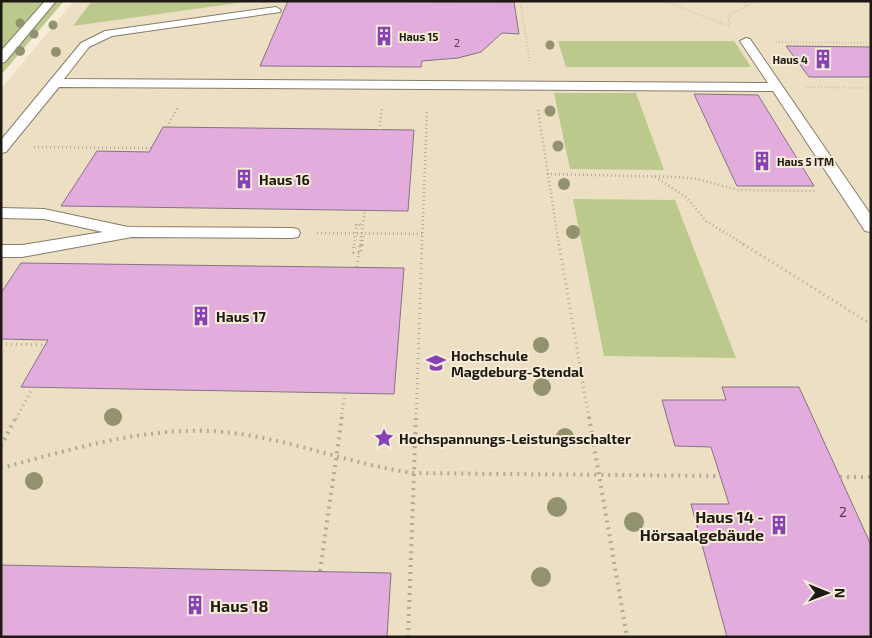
<svg xmlns="http://www.w3.org/2000/svg" width="872" height="638" font-family="'Exo 2',sans-serif">
<style>
.built{fill:#eddfc4}
.green{fill:#bbc98d}
.building{fill:#e2addc;stroke:#847382}
.lines{fill:none;stroke-linecap:round;stroke-linejoin:round}
.lane-casing{stroke:#867c6a;stroke-width:2}
.path-far3{stroke:#b2a999;stroke-width:2;stroke-dasharray:0.5 2.5;stroke-linecap:butt}
.path-far2{stroke:#b2a999;stroke-width:2.5;stroke-dasharray:1 3;stroke-linecap:butt}
.path-far1{stroke:#b2a999;stroke-width:3;stroke-dasharray:1 4;stroke-linecap:butt}
.path{stroke:#b2a999;stroke-width:4;stroke-dasharray:2 5;stroke-linecap:butt}
.lane{fill:#fff;fill-rule:evenodd}
.path-bridge-far1{stroke:#b2a999;stroke-width:2.5;stroke-dasharray:1 3;stroke-linecap:butt}
.path-bridge{stroke:#b2a999;stroke-width:3;stroke-dasharray:1 4;stroke-linecap:butt}
.tree{fill:#92926f}
.labels{text-anchor:middle;dominant-baseline:central;stroke-width:4;stroke-linejoin:round;paint-order:stroke}
.far-poi-label{font-size:11px;font-weight:bold;fill:#1e1a13;stroke:#f7ecd8;text-anchor:start}
.number-label{font-size:11px;fill:#4f3f45}
.poi-label{font-size:14px;font-weight:bold;fill:#1e1a13;stroke:#f7ecd8;text-anchor:start}
.near-number-label{font-size:14px;fill:#4f3f45}
.near-poi-label{font-size:16px;font-weight:bold;fill:#1e1a13;stroke:#f7ecd8;text-anchor:end}
</style>
<rect width="100%" height="100%" fill="#f7ecd8"/>
<path class="built" d="M74 1H871V637H1V89Z"/>
<path class="green" d="M1 1H64L1 75Z
M92 1H252L73 26Z
M558 41H734L751 67H566Z
M554 93H636L664 170 570 169Z
M573 199 675 200 736 358 604 356Z"/>
<path class="building" d="M288 1 514 2 519 34 502 33 481 52 458 58 422 61 421 67 260 66Z
M786 46 871 47V77H809Z
M694 94 758 95 814 186H737Z
M163 127 414 130 408 211 61 206 97 151 149 152Z
M21 263 404 268 394 394 21 387 48 340 1 339V293Z
M722 387H799L871 545V637H727L691 504H729L711 447 675 446 662 400H726Z
M1 565 391 573 387 637H1Z"/>
<g class="lines">
<defs>
<path id="lane" d="M45 1H56L5 62 1 63V51Z
M276 7 281 10 280 12 112 36 89 47 64 79 768 83 740 41 746 38 750 39 871 215V232L865 231 773 91 59 87 6 152 1 153V140L81 43 105 31Z
M1 208 44 209 128 227 292 228 298 229 300 233 298 237 292 238 132 237 22 257H1V245H22L103 232 44 219 1 218Z"/>
</defs>
<use href="#lane" class="lane-casing"/>
<path class="path-far3" d="M520 1 530 62
M664 1 729 26
M747 6 755 1
M131 7 136 1
M730 24 728 19 732 13 747 6 744 1
M776 42 871 43
M806 87 871 88
M178 109 179 106"/>
<path class="path-far2" d="M538 110 559 245
M167 127 178 107
M379 130 382 108
M34 147 151 148
M547 174 678 177 697 179 738 190 816 191
M655 177 686 197 706 221 745 245
M317 233 423 234
M354 245 357 224 363 225
M362 245 364 234
M422 245 427 109"/>
<path class="path-far1" d="M559 244 589 419
M743 244 871 324
M353 253 354 244
M353 253H361L362 244
M1 344 45 345
M16 419 33 387
M341 419 345 393
M416 419 422 244"/>
<path class="path" d="M589 417 627 637
M1 446 16 417
M1 468C73 449 149 425 224 432 288 438 349 464 413 473L720 476
M840 477H871
M320 571 342 417
M408 637 416 417"/>
<use href="#lane" class="lane"/>
<path class="path-bridge-far1" d="M355 225H363
M360 245 365 210"/>
<path class="path-bridge" d="M357 267 360 244"/>
</g>
<g class="tree">
<circle cx="20" cy="23" r="4.5"/>
<circle cx="53" cy="25" r="4.5"/>
<circle cx="34" cy="34" r="4.5"/>
<circle cx="550" cy="45" r="4.5"/>
<circle cx="20" cy="51" r="5"/>
<circle cx="56" cy="52" r="5"/>
<circle cx="550" cy="111" r="5.5"/>
<circle cx="558" cy="146" r="5.5"/>
<circle cx="564" cy="184" r="6"/>
<circle cx="573" cy="232" r="7"/>
<circle cx="541" cy="345" r="8"/>
<circle cx="542" cy="387" r="9"/>
<circle cx="113" cy="417" r="9"/>
<circle cx="565" cy="437" r="9"/>
<circle cx="34" cy="481" r="9"/>
<circle cx="557" cy="507" r="10"/>
<circle cx="634" cy="522" r="10"/>
<circle cx="541" cy="577" r="10"/>
</g>
<defs>
<symbol id="building-bare" viewBox="-9 -9 18 18"><path d="M-4-6H4V6H1V3H-1V6H-4ZM-2.5-4.3h1.7v1.8h-1.7ZM.8-4.3h1.7v1.8H.8ZM-2.5-1h1.7V.8h-1.7ZM.8-1h1.7V.8H.8Z" fill="#8741b5" stroke="#f7ecd8" stroke-width="2.5" paint-order="stroke"/></symbol>
<symbol id="university-bare" viewBox="-9 -9 18 18"><path d="M0-5L7-2L0 1L-7-2ZM-4 1L0 2.5L4 1V4Q0 6-4 4Z" fill="#8741b5" stroke="#f7ecd8" stroke-width="2.5" paint-order="stroke"/></symbol>
<symbol id="sight-bare" viewBox="-9 -9 18 18"><path d="M0-6L1.8-2.2L6-1.7L2.9 1.2L3.7 5.4L0 3.3L-3.7 5.4L-2.9 1.2L-6-1.7L-1.8-2.2Z" fill="#8741b5" stroke="#f7ecd8" stroke-width="2.5" paint-order="stroke"/></symbol>
</defs>
<g fill-rule="evenodd">
<use href="#building-bare" x="370" y="22" width="28" height="28"/>
<use href="#building-bare" x="809" y="45" width="28" height="28"/>
<use href="#building-bare" x="748" y="147" width="28" height="28"/>
<use href="#building-bare" x="230" y="165" width="28" height="28"/>
<use href="#building-bare" x="187" y="302" width="28" height="28"/>
<use href="#university-bare" x="422" y="349" width="28" height="28"/>
<use href="#sight-bare" x="370" y="424" width="28" height="28"/>
<use href="#building-bare" x="765" y="511" width="28" height="28"/>
<use href="#building-bare" x="181" y="591" width="28" height="28"/>
</g>
<g class="labels">
<g class="far-poi-label">
<text x="399" y="36">Haus 15</text>
<text x="808" y="59" text-anchor="end">Haus 4</text>
<text x="777" y="161">Haus 5 ITM</text>
</g>
<g class="number-label">
<text x="457" y="42">2</text>
</g>
<g class="poi-label">
<text x="259" y="179">Haus 16</text>
<text x="216" y="316">Haus 17</text>
<text x="451" y="355">Hochschule<tspan x="451" dy="16">Magdeburg-Stendal</tspan></text>
<text x="399" y="438">Hochspannungs-Leistungsschalter</text>
</g>
<g class="near-number-label">
<text x="843" y="511">2</text>
</g>
<g class="near-poi-label">
<text x="764" y="516">Haus 14 -<tspan x="764" dy="18">Hörsaalgebäude</tspan></text>
<text x="210" y="605" text-anchor="start">Haus 18</text>
</g>
</g>
<rect width="872" height="638" fill="none" stroke="#1e1a13" stroke-width="5"/>
<g transform="translate(827 593) rotate(91)" stroke="#f7ecd8" stroke-width="4" paint-order="stroke">
<path d="M0-4L9 19L0 12L-9 19Z" fill="#1e1a13"/>
<text y="-8" font-size="14" font-weight="bold" text-anchor="middle" fill="#1e1a13">N</text>
</g>
</svg>
